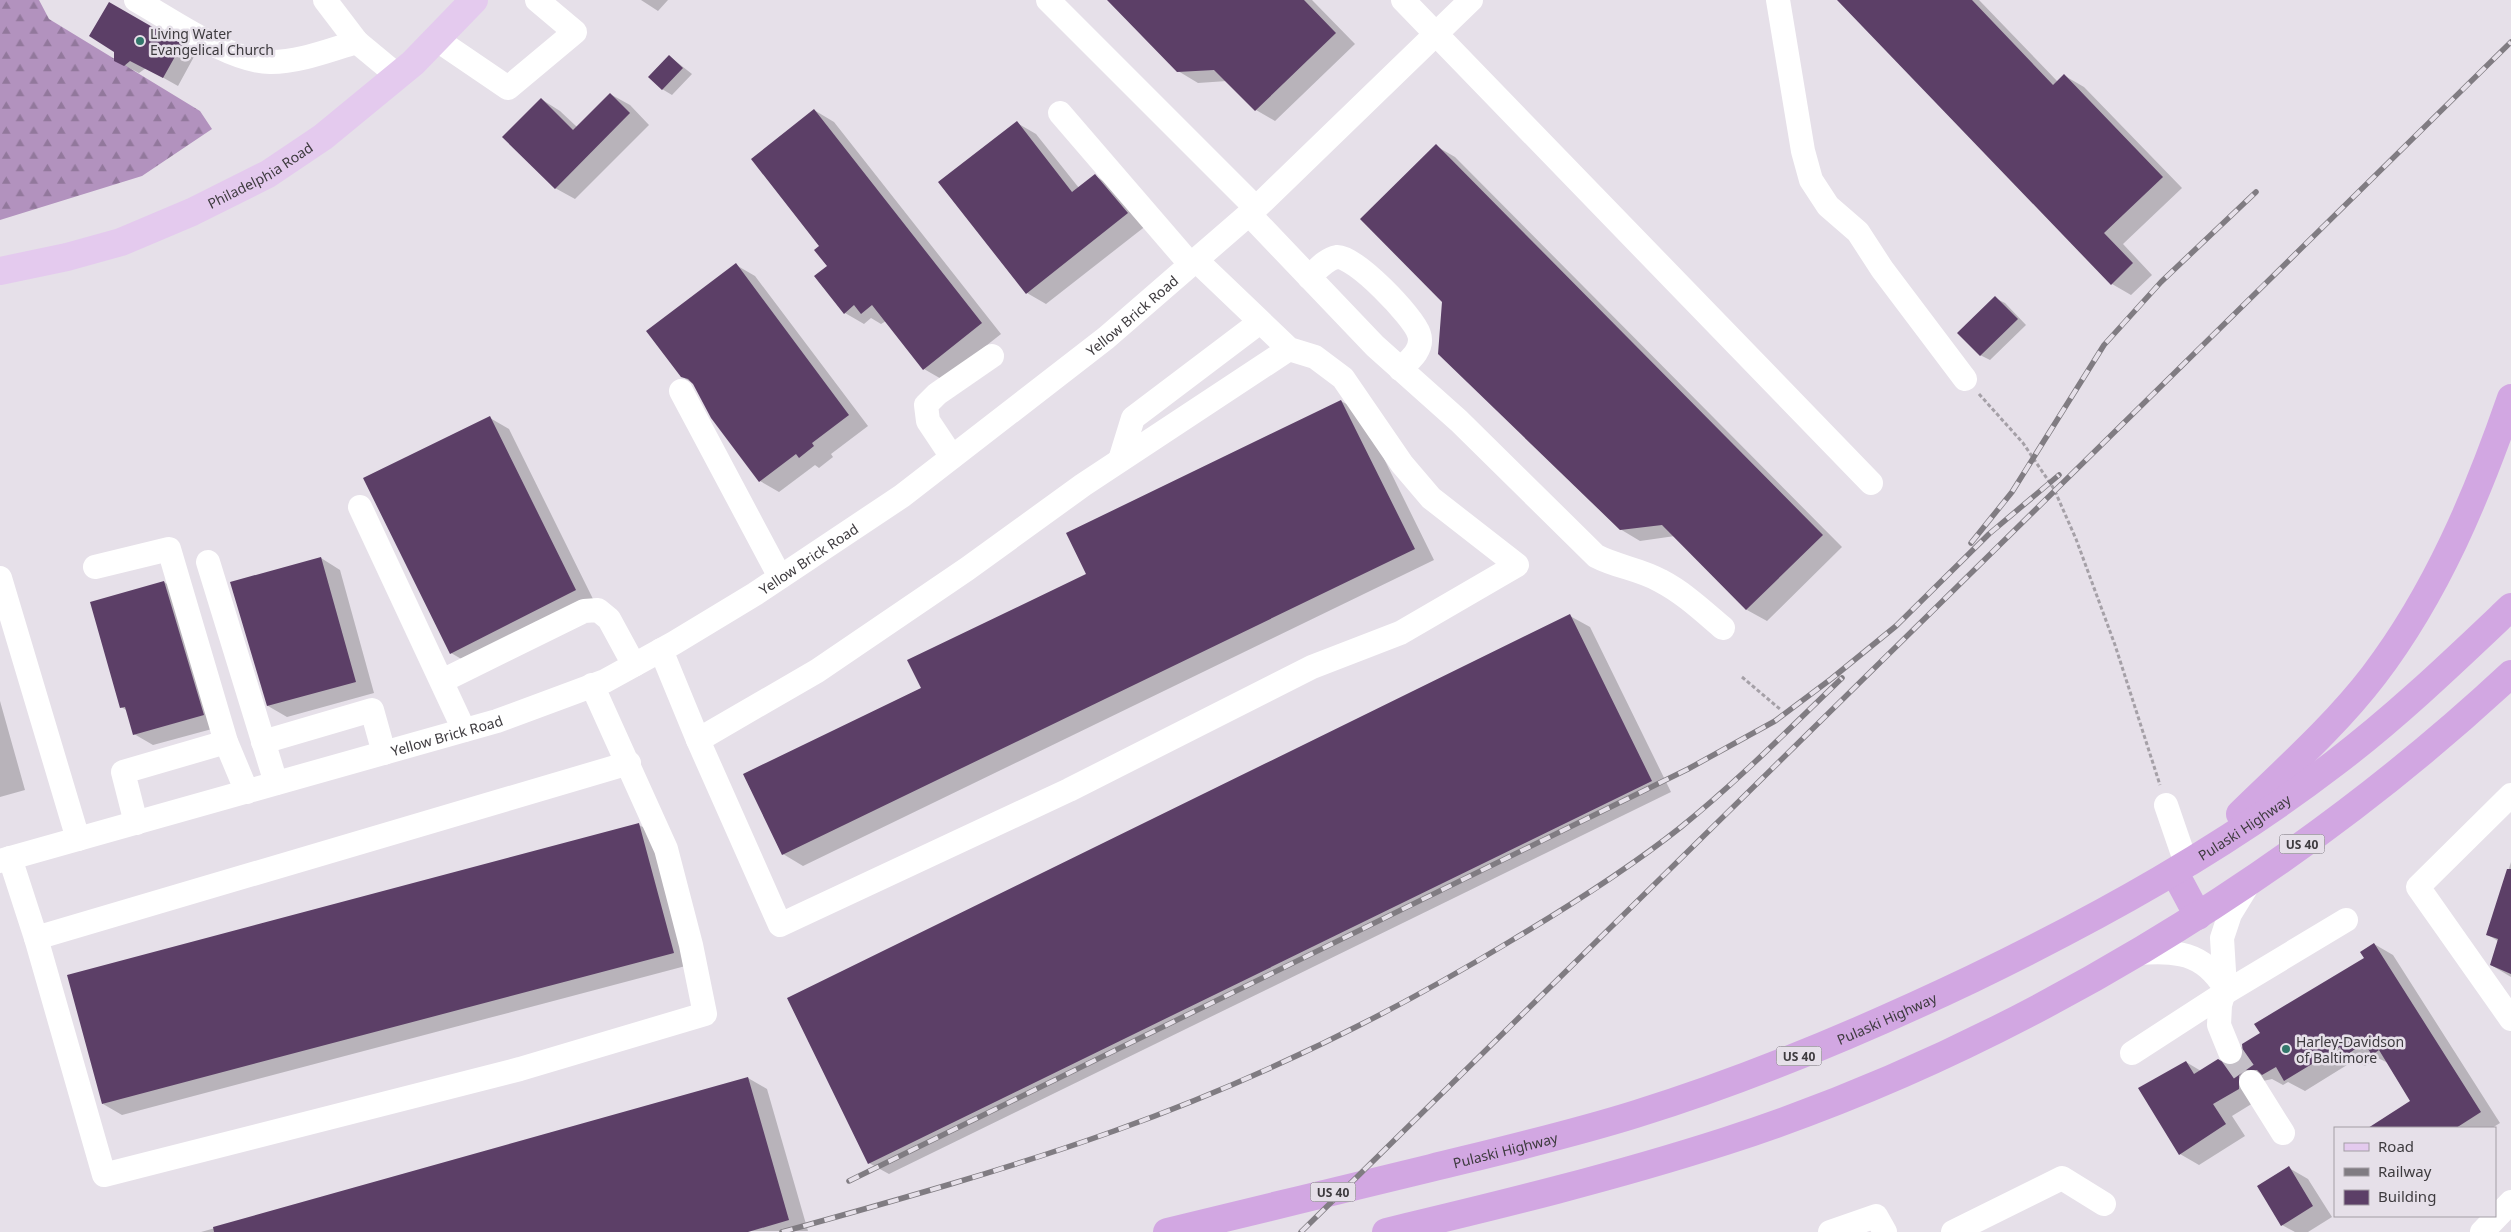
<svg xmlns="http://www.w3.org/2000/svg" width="2511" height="1232" font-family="'Noto Sans',sans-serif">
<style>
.forest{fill:url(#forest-firs)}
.shadow{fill:#0003}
.building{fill:#5c3f67}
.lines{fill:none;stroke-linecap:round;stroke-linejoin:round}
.minor-tunnel{stroke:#c4bfc7;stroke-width:24;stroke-dasharray:24 12;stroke-linecap:butt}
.path{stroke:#a5a0a7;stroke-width:3;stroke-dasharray:4 2.5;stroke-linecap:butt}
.minor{stroke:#fff;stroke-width:24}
.major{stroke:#e4caee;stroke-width:28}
.highway{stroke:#d2a7e2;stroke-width:28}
.rail-casing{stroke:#807c82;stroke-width:5.5}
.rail{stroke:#e6e0e9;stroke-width:4;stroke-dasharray:11;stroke-linecap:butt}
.poi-dot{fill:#32776b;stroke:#e6e0e9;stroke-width:2}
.labels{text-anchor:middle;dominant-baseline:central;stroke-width:5;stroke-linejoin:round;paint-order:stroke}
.shield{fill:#e6e0e9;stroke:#706c72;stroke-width:1}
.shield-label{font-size:12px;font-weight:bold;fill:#3e3b3f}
.poi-label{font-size:14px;fill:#3e3b3f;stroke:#e6e0e9;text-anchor:start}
.street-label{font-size:14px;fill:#3e3b3f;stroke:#e6e0e9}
</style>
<defs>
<pattern id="forest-firs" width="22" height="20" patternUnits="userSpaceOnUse" patternTransform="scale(1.25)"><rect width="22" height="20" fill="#b292be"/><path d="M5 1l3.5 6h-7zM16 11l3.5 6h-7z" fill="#92789c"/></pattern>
</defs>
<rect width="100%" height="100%" fill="#e6e0e9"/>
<path class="forest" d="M0 0H39L49 19 200 111 212 129 142 176 0 220Z"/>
<path class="shadow" d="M641 0H668L658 11Z
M1108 0H1312L1355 44 1275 121 1256 110 1227 81 1198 83 1178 71Z
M1839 0H1979L2058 82 2065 76 2084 87 2182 188 2123 244 2152 275 2131 295 2112 284Z
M109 4 196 53 178 86 146 68 139 73 116 61Z
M669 56 692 74 672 95 662 89Z
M610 94 630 105 649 125 575 199 555 188 541 99 560 111 577 127Z
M814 110 834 122 1001 334 943 380 924 369 886 321 881 324 871 318 864 324 845 313 821 247Z
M1017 123 1036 134 1079 188 1095 176 1114 187 1147 225 1046 304 1027 293Z
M1436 146 1455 157 1842 547 1767 621 1747 610 1675 536 1640 541 1620 529Z
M736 265 755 276 868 426 831 454 833 457 819 468 815 465 779 492 760 481 694 384 681 376Z
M1995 298 2005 303 2026 325 1990 360 1980 355Z
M1341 401 1361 412 1434 560 803 866 783 854 744 775 922 688Z
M490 418 509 429 594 601 470 664 451 653Z
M321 558 340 570 374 693 287 717 268 706Z
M164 582 183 594 223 726 153 745 134 734 128 711 121 707Z
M1570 616 1590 627 1671 792 889 1174 869 1163Z
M0 701 25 790 0 797Z
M639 825 659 836 693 964 122 1115 103 1104Z
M2511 862V977L2491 965 2498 941 2488 935Z
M2374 944 2393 955 2500 1123 2492 1128H2381L2378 1123 2412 1102 2388 1063 2378 1058 2365 1066 2355 1060 2305 1091 2288 1082 2283 1085 2272 1079 2263 1081 2258 1100 2232 1116 2245 1136 2199 1165 2180 1154 2186 1062 2201 1071 2236 1066 2262 1033 2366 958Z
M748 1078 767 1089 808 1231 201 1232Z
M2289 1168 2308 1179 2332 1217 2308 1232H2295L2282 1225Z"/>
<path class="building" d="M1107 0H1304L1336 33 1255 111 1214 70 1177 72Z
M1837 0H1972L2053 85 2064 74 2163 177 2104 233 2133 263 2111 285Z
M109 2 182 44 163 78 130 61 124 66 114 61V52L89 36Z
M669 55 683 68 662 90 648 77Z
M610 93 630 113 555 189 502 137 541 98 573 130Z
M814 109 982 323 923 370 872 305 861 314 854 305 844 314 814 276 827 266 814 250 819 246 751 159Z
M1017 121 1072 192 1095 174 1128 213 1026 294 938 182Z
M1436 144 1823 535 1746 610 1662 525 1620 530 1438 354 1442 302 1360 219Z
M736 263 849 415 812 443 814 446 799 458 796 454 759 482 711 418 693 384 688 379 681 377 646 331Z
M1995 296 2018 319 1980 356 1957 333Z
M1341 400 1415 549 782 855 743 774 921 688 907 660 1086 574 1066 533Z
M490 416 576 590 450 654 363 478Z
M321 557 356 682 267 706 230 582Z
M164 581 204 715 133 735 125 707 120 708 90 602Z
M1570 614 1652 781 868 1164 787 998Z
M639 823 674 953 102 1104 67 975Z
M2507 869H2511V974L2490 965 2498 939 2486 935Z
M2374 943 2481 1112 2456 1128H2368L2410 1101 2379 1050 2372 1055 2364 1043 2345 1056 2340 1047 2284 1081 2276 1067 2262 1075 2257 1070H2244L2239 1076V1089L2213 1104 2226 1124 2179 1155 2138 1088 2186 1061 2194 1074 2218 1059 2228 1065 2236 1064 2243 1054 2242 1044 2260 1033 2254 1024 2364 958 2360 952Z
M748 1077 789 1220 748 1232H214L213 1227Z
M2289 1166 2313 1206 2281 1226 2257 1186Z"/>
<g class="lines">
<path class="minor-tunnel" d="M2230 1052 2251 1082"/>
<path class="path" d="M1979 394 2023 443 2054 489 2076 539 2115 645 2160 785
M1742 677 1781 710"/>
<g class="minor">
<path d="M136 0C170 19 232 63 271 62 300 62 329 50 357 42"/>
<path d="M325 0 357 42 398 76"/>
<path d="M1048 0 1256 208"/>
<path d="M1403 0 1871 483"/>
<path d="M1778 0 1803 151 1811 180 1828 206 1858 232 1882 269 1965 379"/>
<path d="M436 39 508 88 575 32 537 0"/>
<path d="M1060 113 1191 265"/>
<path d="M1249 214 1375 346 1459 421 1596 556C1617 567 1640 569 1661 581 1684 593 1703 611 1723 628"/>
<path d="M1309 277C1317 270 1326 259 1337 257 1354 255 1414 317 1419 334 1424 349 1410 360 1400 369"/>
<path d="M681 391 780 577"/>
<path d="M952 457 928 421 926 405 937 394 992 356"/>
<path d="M1120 460 1133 418 1260 322"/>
<path d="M360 507 464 730"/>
<path d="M208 562 276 783"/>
<path d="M95 567 169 549 226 742 247 792"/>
<path d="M0 578 78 839"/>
<path d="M661 650 698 740 780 925 1069 790 1312 667 1400 633 1517 565 1431 498 1402 464 1343 378 1315 357 1289 349 1196 260"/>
<path d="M442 681 584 611 598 610 609 619 634 665"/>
<path d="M698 740 817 671 967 569 1083 485 1289 349"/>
<path d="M263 742 372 710 384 753"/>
<path d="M2511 795 2418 887 2511 1019"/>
<path d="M2166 805 2187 866"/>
<path d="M136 823 123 772 226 742"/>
<path d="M10 858 36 938 104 1175 520 1069 705 1014 691 945 666 849 592 685"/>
<path id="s1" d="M0 861 497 721 605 681 674 643 755 594 902 496 1106 338 1256 208 1471 0"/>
<path d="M36 938 629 763"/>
<path d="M2136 953C2176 951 2202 951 2225 988"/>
<path d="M2230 1052 2219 1025 2220 1005 2225 988 2222 938 2230 914 2249 883"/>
<path d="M2132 1053 2223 994 2346 920"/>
<path d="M2251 1082 2283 1133"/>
<path d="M1830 1232 1876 1216 1885 1232"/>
<path d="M1953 1232 2062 1178 2104 1204"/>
<path d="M2482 1232 2511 1202"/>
</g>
<path class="major" id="s2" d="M0 271 67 257 121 242 192 212 268 174 323 137 413 63 474 0"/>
<g class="highway">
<path d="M2240 814C2286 769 2335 726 2374 675 2437 592 2477 496 2511 398"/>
<path d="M2175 873 2198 916"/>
<path id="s3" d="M1167 1232C1255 1211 1343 1189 1431 1168 1500 1151 1569 1135 1636 1114 1752 1078 1863 1031 1972 979 2100 917 2223 849 2335 763 2398 715 2454 661 2511 607"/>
<path d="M1386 1232C1500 1205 1614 1177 1726 1141 2010 1049 2293 877 2511 674"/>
</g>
<defs>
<path id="rail" d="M1971 543 2012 492 2104 345 2161 282 2256 192
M849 1181 1688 769 1775 721 1831 679 1896 626 1989 534 2059 475
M782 1232C894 1201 1005 1170 1114 1131 1251 1082 1384 1018 1509 942 1568 907 1627 870 1681 827 1738 781 1789 729 1842 678
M1301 1232 2511 42"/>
</defs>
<use href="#rail" class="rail-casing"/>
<use href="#rail" class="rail"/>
</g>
<g class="poi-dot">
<circle cx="140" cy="41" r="5"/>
<circle cx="2286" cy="1049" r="5"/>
</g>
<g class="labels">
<g class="shield">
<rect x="2279.5" y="834.5" width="45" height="19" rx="4"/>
<rect x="1776.5" y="1046.5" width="45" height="19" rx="4"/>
<rect x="1310.5" y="1182.5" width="45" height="19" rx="4"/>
</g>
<g class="shield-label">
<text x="2302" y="844">US 40</text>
<text x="1799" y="1056">US 40</text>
<text x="1333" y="1192">US 40</text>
</g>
<g class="poi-label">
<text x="150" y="33">Living Water<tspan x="150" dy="16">Evangelical Church</tspan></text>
<text x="2296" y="1041">Harley-Davidson<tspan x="2296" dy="16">of Baltimore</tspan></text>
</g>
<g class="street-label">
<text stroke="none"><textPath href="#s2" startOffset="279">Philadelphia Road</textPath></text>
<text stroke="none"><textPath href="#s1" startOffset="1274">Yellow Brick Road</textPath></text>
<text stroke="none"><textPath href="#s1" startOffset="869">Yellow Brick Road</textPath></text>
<text stroke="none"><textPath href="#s1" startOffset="464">Yellow Brick Road</textPath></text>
<text stroke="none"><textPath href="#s3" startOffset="1158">Pulaski Highway</textPath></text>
<text stroke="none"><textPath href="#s3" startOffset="752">Pulaski Highway</textPath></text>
<text stroke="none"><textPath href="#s3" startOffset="348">Pulaski Highway</textPath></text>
</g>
</g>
<rect x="2334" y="1127" width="162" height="90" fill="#e6e0e9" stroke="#a39ea5"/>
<rect x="2344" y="1143" width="25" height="8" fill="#e4caee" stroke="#a39ea5"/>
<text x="2378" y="1152" font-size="15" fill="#3e3b3f">Road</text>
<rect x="2344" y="1168" width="25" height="8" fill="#807c82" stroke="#a39ea5"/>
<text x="2378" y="1177" font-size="15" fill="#3e3b3f">Railway</text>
<rect x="2344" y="1190" width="25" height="15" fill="#5c3f67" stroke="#a39ea5"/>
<text x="2378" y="1202" font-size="15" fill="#3e3b3f">Building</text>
</svg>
